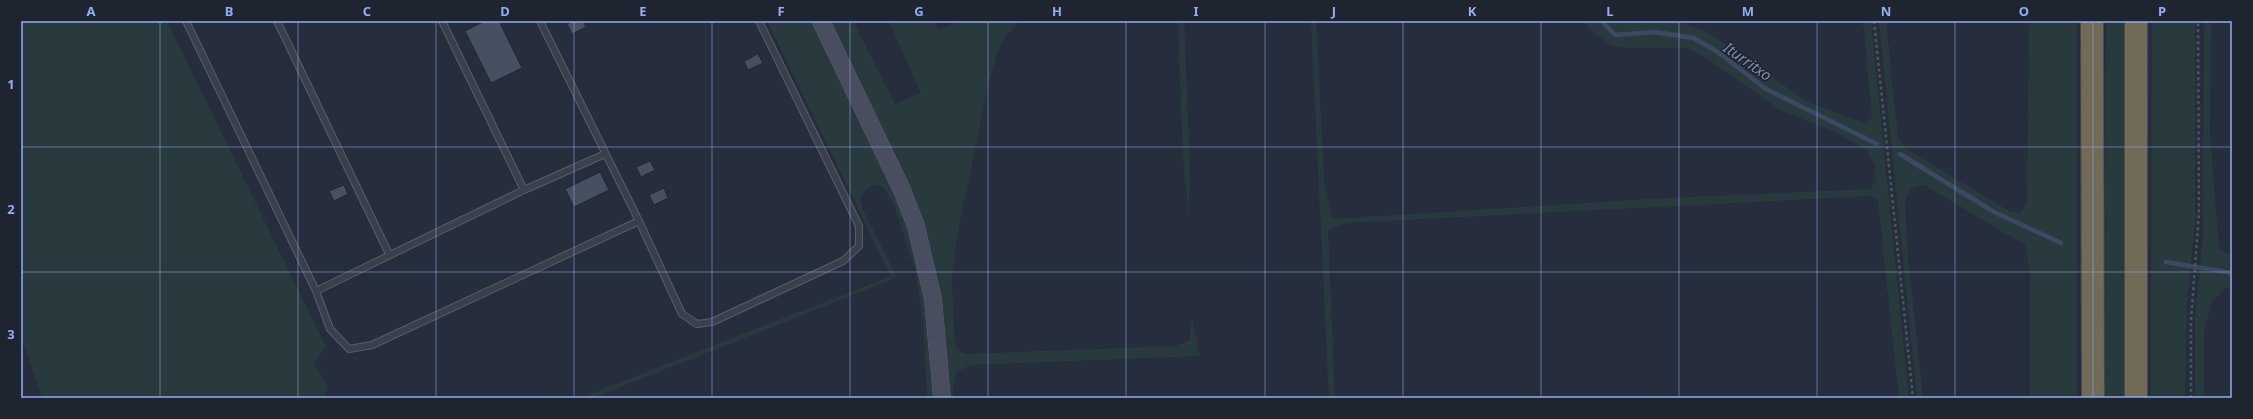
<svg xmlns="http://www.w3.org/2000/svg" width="2253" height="419" font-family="'Noto Sans',sans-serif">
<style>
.green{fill:#293a3e}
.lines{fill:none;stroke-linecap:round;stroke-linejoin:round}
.stream{stroke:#3d4963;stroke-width:4.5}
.building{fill:#475060;stroke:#212633}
.lane-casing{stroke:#585d6a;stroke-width:8}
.secondary-casing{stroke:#585d6a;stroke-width:18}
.highway-casing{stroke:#454a57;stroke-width:24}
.path{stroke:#48575c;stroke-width:2.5;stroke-dasharray:3 3;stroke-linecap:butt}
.lane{stroke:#3a3f4c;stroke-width:6}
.secondary{stroke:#484e5f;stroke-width:17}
.highway{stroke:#716a57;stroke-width:22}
.grid{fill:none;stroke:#93adef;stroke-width:1;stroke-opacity:0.55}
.labels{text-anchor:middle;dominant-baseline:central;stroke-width:3.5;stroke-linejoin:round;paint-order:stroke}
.water-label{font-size:15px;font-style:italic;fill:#808eac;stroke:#1f2431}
.neatline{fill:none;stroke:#93adef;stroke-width:1.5}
.grid-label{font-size:13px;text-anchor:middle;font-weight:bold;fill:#93adef}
</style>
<rect width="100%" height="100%" fill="#262d3c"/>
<path class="green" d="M21 21H167L326 347 314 363 328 387 324 398H42L21 336Z
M767 21H814L905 216 930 317 936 398H927L923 320 915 270 895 207 884 188 875 184C865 189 860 194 861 206L896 275 893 279 593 398H580L891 276Z
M828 21H853L895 104 921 93 889 21H933L939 30 960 21H1020L1005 37 998 51 988 86 958 231 952 279 953 309 955 345 963 354 1175 346 1189 341 1192 318 1200 356 970 365 957 372 953 388V398H948L936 280Z
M1178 21H1184L1190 167 1189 219 1183 159Z
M1311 21H1316L1324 178 1331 216 1336 219 1664 198 1870 189 1876 181 1875 165 1866 150 1839 134 1780 110 1702 55 1686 48H1630L1610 45 1594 33 1583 21 1682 23 1704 30 1808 102 1866 124 1872 117 1863 21H1871L1909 398H1899L1878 201 1871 196 1345 223 1328 230 1335 398H1329Z
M1879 21H1886L1898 138 1905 148 2009 211 2020 213 2027 203 2029 21H2077V398H2030V272L2025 245 1924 185 1910 189 1905 202 1908 257 1923 398H1917Z
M2106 21H2125L2126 398H2105Z
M2152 21H2195V223L2187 303 2185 398H2151Z
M2204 21H2211L2210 132 2219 248 2232 256V288L2227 287 2212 301 2204 331V398H2195V317L2203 235Z"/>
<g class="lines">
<path class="stream" d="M1602 21 1615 35 1655 32 1694 38 1719 53 1766 89 1877 144
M1900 154 1994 212 2061 243
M2166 262 2232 273"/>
</g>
<path class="building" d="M485 21H499L522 68 491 83 465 31Z
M573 21H583L586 27 572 34 567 24Z
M758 54 763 63 748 70 744 61Z
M650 161 655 170 641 177 636 167Z
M600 172 609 190 574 207 565 189Z
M344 185 348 194 334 201 329 191Z
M664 188 668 198 654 205 649 195Z"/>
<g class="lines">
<defs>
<path id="lane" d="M186 21 316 291 330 329 349 349 372 345 639 221 540 21
M277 21 389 254
M442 21 524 190
M639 221 682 314 697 324 712 322 843 261 859 246V226L759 21
M316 291 524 190 605 154"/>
<path id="secondary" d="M821 21 902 190 916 226 933 299 942 398"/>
<path id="highway" d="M2092 21 2093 398
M2136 21V398"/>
</defs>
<use href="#lane" class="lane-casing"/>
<use href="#secondary" class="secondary-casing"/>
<use href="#highway" class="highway-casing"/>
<path class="path" d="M1874 21 1913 398
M2191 398V321L2199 212 2198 21"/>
<use href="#lane" class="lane"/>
<use href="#secondary" class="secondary"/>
<use href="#highway" class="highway"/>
</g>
<path class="grid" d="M160 21V398M298 21V398M436 21V398M574 21V398M712 21V398M850 21V398M988 21V398M1126 21V398M1265 21V398M1403 21V398M1541 21V398M1679 21V398M1817 21V398M1955 21V398M2093 21V398M21 147H2232M21 272H2232"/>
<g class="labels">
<g class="water-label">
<text transform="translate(1748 61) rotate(35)">Iturritxo</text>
</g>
</g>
<rect width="2253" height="419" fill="none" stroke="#1f2431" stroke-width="44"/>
<rect x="22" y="22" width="2209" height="375" class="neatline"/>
<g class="grid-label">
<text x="91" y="16">A</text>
<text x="229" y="16">B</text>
<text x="367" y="16">C</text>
<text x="505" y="16">D</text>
<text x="643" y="16">E</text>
<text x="781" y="16">F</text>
<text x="919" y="16">G</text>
<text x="1057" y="16">H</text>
<text x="1196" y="16">I</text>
<text x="1334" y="16">J</text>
<text x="1472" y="16">K</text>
<text x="1610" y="16">L</text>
<text x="1748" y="16">M</text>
<text x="1886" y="16">N</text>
<text x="2024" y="16">O</text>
<text x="2162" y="16">P</text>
<text x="11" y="89">1</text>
<text x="11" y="214">2</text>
<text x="11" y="339">3</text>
</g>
</svg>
